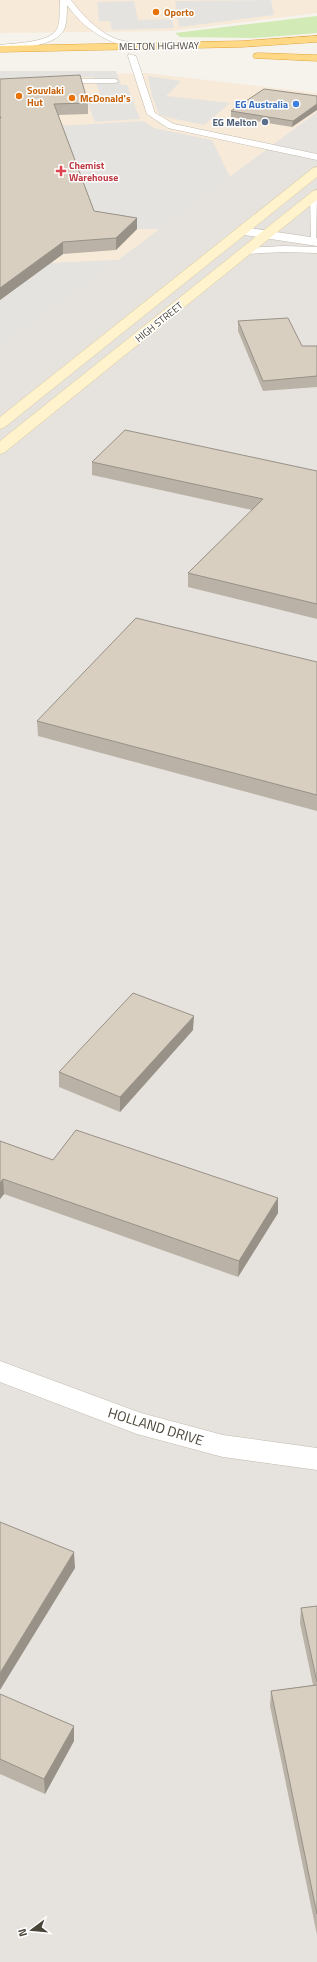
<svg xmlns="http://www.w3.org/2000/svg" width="317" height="1962" font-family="'Titillium Web',sans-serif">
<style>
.commercial{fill:#f7ead8}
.industrial{fill:#e6e2dd}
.green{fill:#d2eab5}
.parking{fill:#e5e3e0}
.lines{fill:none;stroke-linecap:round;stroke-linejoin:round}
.service-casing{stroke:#c2bbae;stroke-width:1}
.minor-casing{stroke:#c2bbae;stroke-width:1}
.secondary-casing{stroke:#d6c79b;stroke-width:1}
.trunk-casing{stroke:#e0a43c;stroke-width:1}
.service{fill:#fff;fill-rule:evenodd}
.minor{fill:#fff;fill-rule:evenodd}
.secondary{fill:#fff3cd;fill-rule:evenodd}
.trunk{fill:#ffd985;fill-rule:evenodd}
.wall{fill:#bab2a6}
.shaded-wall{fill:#979187}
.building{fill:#d8cfc1;stroke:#979187}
.food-dot{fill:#e8710a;stroke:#fff;stroke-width:1.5}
.shop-dot{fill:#3f7fe0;stroke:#fff;stroke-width:1.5}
.service-dot{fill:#5c6f8a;stroke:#fff;stroke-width:1.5}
.health-dot{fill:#e0444e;stroke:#fff;stroke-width:1.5}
.labels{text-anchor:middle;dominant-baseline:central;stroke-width:3;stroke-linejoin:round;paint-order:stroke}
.far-food-label{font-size:10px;font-weight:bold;fill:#c56008;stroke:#fff;text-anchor:start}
.far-street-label{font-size:10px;fill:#4b4439;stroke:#fff}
.far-shop-label{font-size:10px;font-weight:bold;fill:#366cbe;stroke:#fff;text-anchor:end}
.far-service-label{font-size:10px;font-weight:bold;fill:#4e5e75;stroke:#fff;text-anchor:end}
.far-health-label{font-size:10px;font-weight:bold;fill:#be3a42;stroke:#fff;text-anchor:start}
.near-street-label{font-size:14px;fill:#4b4439;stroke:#fff}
</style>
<rect width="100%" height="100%" fill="#f6f3ec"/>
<path class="commercial" d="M0 0H317V13L172 31 0 33Z
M146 73 317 93V112L118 260 0 266V75Z"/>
<path class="industrial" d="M317 112V1962H0V266L118 260Z"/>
<path class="green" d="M317 16V33L255 38 180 37 175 33Z"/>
<path class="parking" d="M271 0 274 15 179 27 175 1Z
M134 1 138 20 172 19 174 28 112 30 110 21H99L97 2Z
M0 71H116L121 85H127L140 119 95 122 86 98 101 97 94 77 0 78Z
M148 76 181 81 166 96 230 103 204 125 166 117 159 114 152 96Z
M143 121 154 128 212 140 230 177 160 229H137L94 222 58 126Z
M118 260 0 345V300L50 263Z"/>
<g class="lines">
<defs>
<path id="service" d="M60 0H71C83 16 97 31 116 39 123 41 132 42 137 46L133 48C105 42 84 29 67 5 67 12 67 20 65 27 58 48 18 47 0 49V45C14 43 50 43 57 29 61 20 59 9 60 0Z
M129 54 136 56 155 113 174 124 317 154V160L168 128 147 114 128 56Z
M57 79H115L119 81 115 83H57Z
M314 193 317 194 316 244 311 241 310 196Z
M283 246 317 247V253L283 252 245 254 240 251 245 248Z"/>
<path id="minor" d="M243 227 317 238V246L238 234 237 231Z
M0 1361 141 1413 223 1435 317 1448V1470L223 1457 137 1434 0 1382Z"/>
<path id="secondary" d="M317 167V177L5 427 0 429V417L313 168Z
M317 190V200L5 452 0 454V441L313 191Z"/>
<path id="trunk" d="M317 36V42L242 47 0 52V46L242 41Z
M258 53 317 55V61L254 58 253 56 254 54Z"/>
</defs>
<use href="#service" class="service-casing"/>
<use href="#minor" class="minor-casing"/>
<use href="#secondary" class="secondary-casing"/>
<use href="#trunk" class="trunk-casing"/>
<use href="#service" class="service"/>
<use href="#minor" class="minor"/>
<use href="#secondary" class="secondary"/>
<use href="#trunk" class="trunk"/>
</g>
<path class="wall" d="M0 79 88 103V114L58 115 94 211 137 229 116 250 63 254 0 300Z
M317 96 292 127 231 117V111Z
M238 321 302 346H317V387L263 391 238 331Z
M92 462 317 471V619L188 587V573L252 510 92 475Z
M317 662V811L38 736 37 721Z
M193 1030 120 1112 59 1087V1072Z
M0 1141 53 1160 278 1198V1213L238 1277 4 1194 0 1199Z
M317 1606V1935L270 1706 271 1691 313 1685 300 1623 301 1608Z
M0 1694 74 1741 45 1794 0 1774Z"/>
<path class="shaded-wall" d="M317 104V110L292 127 293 121Z
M137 218V229L116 250V238Z
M63 242V254L0 300V288Z
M194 1016 193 1030 120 1112V1097Z
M3 1179 4 1194 0 1199V1183Z
M278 1198V1213L238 1277 239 1261Z
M74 1552 75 1568 0 1690V1673Z
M74 1726V1741L45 1794 44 1779Z"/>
<path class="building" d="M80 75 88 103 54 104 94 211 137 218 116 238 63 242 0 288V118H1L0 116V79Z
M264 89 317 96V104L293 121 231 111Z
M288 318 302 346H317V376L263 381 238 321Z
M125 430 317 471V604L188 573 263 499 92 462Z
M136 618 317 662V795L37 721Z
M133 993 194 1016 120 1097 59 1072Z
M76 1130 278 1198 239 1261 3 1179 0 1183V1141L53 1160Z
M0 1522 74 1552 0 1673Z
M317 1606V1682L301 1608Z
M317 1685V1914L271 1691Z
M0 1694 74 1726 44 1779 0 1759Z"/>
<g class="food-dot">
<circle cx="156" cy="12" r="4"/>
<circle cx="19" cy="96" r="4"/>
<circle cx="72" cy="98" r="4"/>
</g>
<circle class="shop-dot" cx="296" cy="104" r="4"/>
<circle class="service-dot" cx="265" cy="122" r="4"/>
<path class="health-dot" d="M59 165h4v4h4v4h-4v4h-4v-4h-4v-4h4z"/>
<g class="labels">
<g class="far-food-label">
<text x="164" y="12">Oporto</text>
<text x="27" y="90">Souvlaki<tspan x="27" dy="12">Hut</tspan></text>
<text x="80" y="98">McDonald's</text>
</g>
<g class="far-street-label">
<text transform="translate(159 46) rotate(-1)">MELTON HIGHWAY</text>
<text transform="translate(159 322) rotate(-39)">HIGH STREET</text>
</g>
<g class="far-shop-label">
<text x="288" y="104">EG Australia</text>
</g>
<g class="far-service-label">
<text x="257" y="122">EG Melton</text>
</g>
<g class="far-health-label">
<text x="69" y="165">Chemist<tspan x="69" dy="12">Warehouse</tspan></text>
</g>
<g class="near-street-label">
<text transform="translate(156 1426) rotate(17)">HOLLAND DRIVE</text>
</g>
</g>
<g transform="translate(32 1930) rotate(254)" stroke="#ffffff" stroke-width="3" paint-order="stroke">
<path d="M0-3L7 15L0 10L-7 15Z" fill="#4b4439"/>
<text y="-6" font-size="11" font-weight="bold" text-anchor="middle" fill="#4b4439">N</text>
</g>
</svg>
